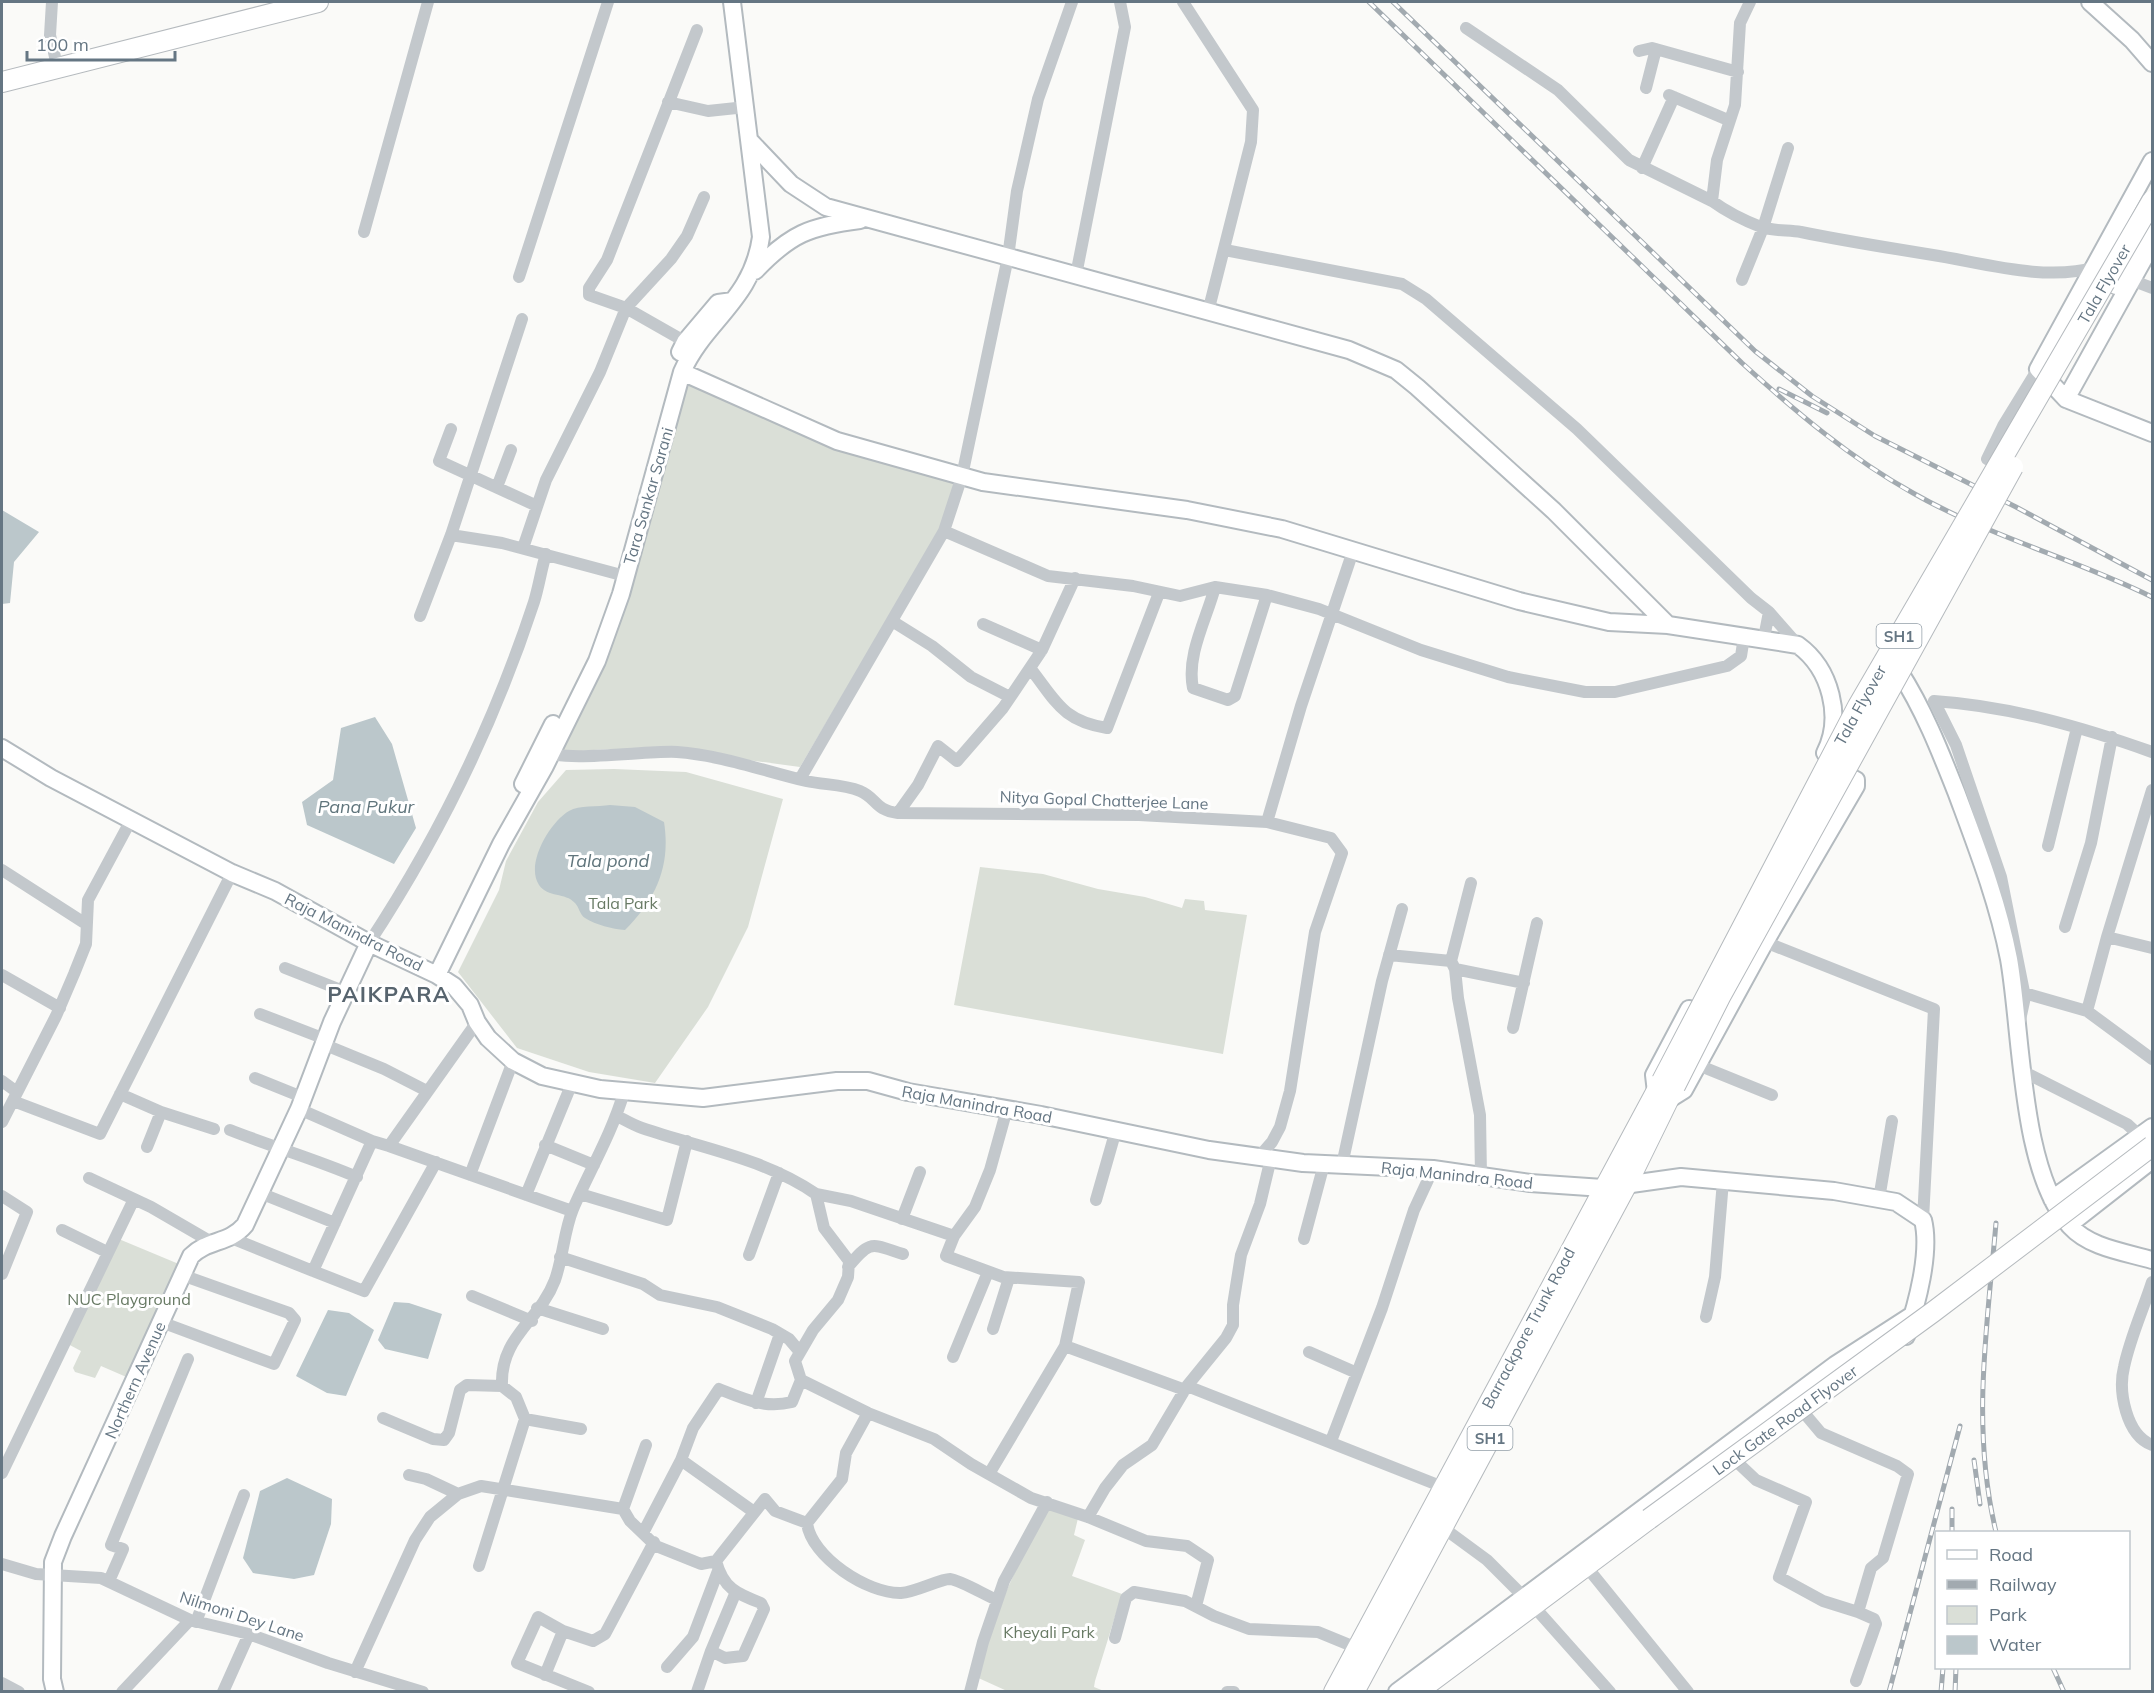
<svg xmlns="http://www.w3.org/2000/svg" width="2154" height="1693" font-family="Mulish,sans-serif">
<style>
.green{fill:#dadfd7}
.water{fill:#bbc7cb}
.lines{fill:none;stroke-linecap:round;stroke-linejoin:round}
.secondary-casing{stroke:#b3babf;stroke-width:20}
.primary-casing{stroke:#b5babe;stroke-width:22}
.street{stroke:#c3c8cc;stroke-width:12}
.secondary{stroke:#fff;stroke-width:16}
.primary{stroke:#fff;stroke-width:20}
.rail-casing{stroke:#a2aab0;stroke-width:5}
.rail{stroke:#fff;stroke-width:3;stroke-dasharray:9;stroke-linecap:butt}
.primary-bridge-casing{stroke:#b5babe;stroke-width:22;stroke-linecap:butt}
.primary-bridge{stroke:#fff;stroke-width:20}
.labels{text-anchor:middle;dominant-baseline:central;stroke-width:6;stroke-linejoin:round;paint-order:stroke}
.shield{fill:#fff;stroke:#939fa8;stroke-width:1.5}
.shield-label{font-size:15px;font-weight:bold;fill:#657683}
.street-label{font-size:16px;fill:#657683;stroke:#fff}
.park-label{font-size:16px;fill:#687a64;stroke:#fff}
.water-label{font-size:18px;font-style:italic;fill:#60757c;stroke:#fff}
.district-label{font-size:22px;font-weight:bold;letter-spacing:1.5px;fill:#57646e;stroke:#fff}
</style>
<rect width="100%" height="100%" fill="#fafaf8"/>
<path class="green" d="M690 384 955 484 940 530 800 767C714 756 637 740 550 755L584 702 684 392Z
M614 769 686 772 783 799 748 927 708 1007 655 1083 589 1072 517 1048 458 972 499 890 506 861 538 802 566 770Z
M980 867 1043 874 1098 889 1145 897 1182 908 1185 899 1204 901 1205 910 1247 915 1223 1054 954 1005Z
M114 1237 186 1267 131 1379 101 1366 95 1378 75 1372 73 1368 81 1351 66 1343Z
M1047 1502 1079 1514 1074 1535 1085 1540 1072 1576 1122 1594 1095 1681 1094 1687 1104 1691H1007L974 1676 983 1642Z"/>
<path class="water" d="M2 510 39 532 14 562 10 603 2 604Z
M375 717 392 744 416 828 394 864 307 825 302 802 333 780 341 728Z
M610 805 635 807 664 822C671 866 656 899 625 930 612 929 596 925 585 918 580 915 579 907 575 903 565 892 548 898 539 885 525 864 550 822 569 811 579 805 598 807 610 805Z
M394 1302 409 1303 442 1314 428 1359 385 1349 378 1340Z
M328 1310 349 1313 374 1330 346 1396 327 1393 296 1376Z
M287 1478 332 1499 331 1524 314 1575 294 1579 253 1573 243 1558 260 1491Z"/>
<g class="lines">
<defs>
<path id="secondary" d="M2090 2 2132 40 2152 63
M751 142 791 184 826 207 1349 350 1396 370 1417 387 1554 511 1668 625
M2152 161 2038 369 2066 399 2152 433
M755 271C790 234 810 226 860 220
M680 352 685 342 718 303 733 301
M682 372 837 441 983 482 1187 510 1282 529 1519 601 1609 622 1668 625 1798 645C1831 669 1843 718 1825 753
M2066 399 2152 244
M1899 671C1924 710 1940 751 1957 794 1977 848 1998 902 2009 959 2022 1032 2020 1171 2070 1226 2090 1248 2125 1252 2152 1260
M2 748 51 778 232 873 275 891 369 943 437 975 454 986 470 1005 477 1022 488 1038 513 1061 542 1076 600 1089 703 1098 837 1081H868L908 1092 1041 1115 1209 1150 1303 1163 1433 1169 1530 1183 1603 1188 1681 1177 1834 1191 1896 1202 1923 1220C1931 1252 1917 1304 1906 1336
M523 784 553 724
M437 975 501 844 545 766 597 661 621 594 682 372C705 320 752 301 761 237L732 2
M1656 1092 1654 1075 1689 1009
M1668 1100 1684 1090 1765 942 1856 786V780L1833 768
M2052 1199 2152 1127
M2069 1225 2152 1160
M55 1692 52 1679 53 1562 63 1536 191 1256C208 1239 229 1244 245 1225L299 1109 332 1022 369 943
M1397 1692 1835 1365 1914 1314"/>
<path id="primary" d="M2 82 318 2
M2116 284 2152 225
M1334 1692 1662 1081
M1354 1692 1627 1184 1675 1086
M1417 1692 1649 1519"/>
</defs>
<use href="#secondary" class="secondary-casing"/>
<use href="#primary" class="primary-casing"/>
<path class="street" d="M52 2 50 35 55 57
M1183 2 1253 110 1251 142 1208 312
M1750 2 1740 23 1735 105 1717 160 1712 201C1727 212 1743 220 1761 227 1773 231 1788 230 1801 232 1845 241 1889 248 1933 255 1983 263 2046 282 2096 267
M1466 28 1558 90 1629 160 1712 201
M697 30 607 260 589 288V295L626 308 671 259 687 236 704 197
M1639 51 1652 48 1738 72
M1646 88 1656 49
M1669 95 1728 120
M668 102 708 111 746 107
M1642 168 1674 97
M364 232 428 2
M1225 250 1402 284 1426 299 1577 429 1751 598 1769 612 1764 638
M1076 275 1125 27 1120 2
M519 277 608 2
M1742 280 1763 228 1788 148
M2131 280 2152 288
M451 429 439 461 537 506
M1987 459 2003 426 2038 369
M497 487 511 450
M944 531 1048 576 1133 586 1180 596 1215 587 1267 595 1319 609 1421 650 1508 677 1585 692H1615L1727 666 1741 656 1744 637
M451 535 502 543 625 576
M523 548 546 480 600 372 626 308 691 345
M1215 587C1207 618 1186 655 1193 688L1228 700 1235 696 1267 595
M1769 612 1798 645
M420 616 451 535 522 319
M892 621 932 646 971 677 1010 697
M983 624 1042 650
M1030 668C1056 701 1062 721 1107 728L1159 593
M1934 701 1956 745 2001 877 2025 997 2020 1020
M1934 701C2009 706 2082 727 2152 752
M545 751C560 763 651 750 677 752 720 755 764 771 806 781 824 785 843 784 860 791 877 798 874 810 898 813L1139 815 1267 822 1331 838 1342 853 1315 932 1290 1091 1280 1127 1272 1142 1259 1157
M800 779 944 531 962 476 1008 257 1017 191 1038 99 1072 2
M898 813 918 785 938 746 957 761 1003 708 1042 650 1075 578
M1267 822 1301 706 1353 551
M2048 846 2077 728
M2 870 86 924
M1471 883 1451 961 1455 969 1458 998 1480 1115 1481 1176
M2065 927 2091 843 2112 737
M2107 937 2152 948
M1765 942 1934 1009 1923 1220
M369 943C438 838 495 721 534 602 539 586 541 570 546 554
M1389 955 1451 961
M285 968 346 992
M1455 969 1524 983
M2 975 60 1008
M2024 993 2087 1011 2152 1059
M2087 1011 2107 937 2152 790
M260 1014 325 1039
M1513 1028 1537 923
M323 1044 384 1069 427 1091
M1698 1065 1772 1095
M2024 1072 2127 1124 2140 1136
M255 1078 302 1097
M2 1081 17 1092
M120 1094 161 1112 214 1129
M13 1101 100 1134 232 873
M299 1109 372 1141 389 1146 477 1022
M617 1116C625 1120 633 1125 642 1128 700 1148 764 1158 816 1194L824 1228 849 1261 848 1277 838 1300 813 1330 795 1361 801 1380 868 1413 934 1439 971 1464 1031 1498 1088 1517 1146 1541 1187 1546 1208 1560 1196 1606
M2 1122 56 1016 74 974 86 944 88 900 131 820
M230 1130C273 1147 315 1159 357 1177
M545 1145 594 1165
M389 1146 572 1211
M147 1147 161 1112
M1342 1165 1382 981 1402 909
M470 1175 513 1061
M89 1178 151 1207 213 1243
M260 1193 335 1223
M580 1194 667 1220 687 1141
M816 1194 851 1201 954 1236 946 1256 1003 1277 1079 1282 1065 1346 1185 1390
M526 1195 572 1083
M2 1196 27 1212 2 1274
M1879 1199 1892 1121
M1096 1200 1116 1130
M902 1219 920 1172
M62 1230 107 1252
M954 1236 975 1207 990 1170 1007 1109
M231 1238 313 1271 372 1141
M1304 1239 1324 1164
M749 1255 779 1173
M560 1257 643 1284 660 1295 717 1307 772 1329 789 1339 800 1352
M848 1267C871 1239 871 1244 903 1254
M313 1271 364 1291 436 1162
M2152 1282C2143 1310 2130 1338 2124 1367 2118 1391 2126 1435 2152 1445
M472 1296 532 1321
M537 1308 603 1329
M1706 1317 1715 1277 1723 1181
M161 1322 274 1364 295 1320 289 1313 182 1275
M993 1329 1009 1278
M1309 1352 1357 1373
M953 1357 988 1272
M1187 1386 1448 1489
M756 1403 780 1334
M383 1418 433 1439 444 1440 449 1433 460 1390 467 1385 502 1386
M525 1419 581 1429
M1331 1441 1382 1308 1414 1210 1433 1169
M681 1460 754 1512
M1738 1463 1756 1480 1806 1502 1779 1577 1823 1601 1858 1612 1871 1568 1883 1558 1908 1474 1897 1466 1821 1433 1805 1414
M2 1473 134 1199
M989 1474 1065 1346
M409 1475 426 1479 458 1494
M623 1509 646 1445
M1088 1517 1105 1488 1123 1465 1152 1445 1187 1386 1226 1338 1233 1325V1305L1241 1255 1260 1204 1271 1158
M807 1523C811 1557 868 1594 901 1593 916 1592 940 1579 950 1579 960 1580 987 1596 997 1600
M1442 1527 1487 1560 1524 1597
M643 1533 681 1460 693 1428 719 1389C744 1399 765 1409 792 1402L801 1380
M2 1564 36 1574 101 1578 190 1620 249 1634 328 1663 423 1692
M479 1566 525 1419 516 1397 502 1386C500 1336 539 1322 555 1280 563 1257 564 1231 573 1209 590 1170 612 1133 624 1092
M1590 1571 1688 1692
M109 1581 123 1549 111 1545 188 1359
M1537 1610 1610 1692
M196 1622 244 1495
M1115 1638 1126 1598 1134 1592 1185 1601 1214 1616 1249 1629 1318 1632 1357 1648
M711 1651 735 1594
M667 1667 693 1637 718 1571
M355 1672 415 1540 430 1517 458 1494 481 1486 623 1509 630 1521 656 1546 701 1564 716 1561 765 1499 775 1511 807 1523 842 1479 846 1453 868 1413
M545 1675 563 1631
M1856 1681 1876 1624 1874 1619 1858 1612
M2 1683 19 1692
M122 1692 190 1620
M223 1692 249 1634
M589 1692 517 1663 538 1617 563 1631 593 1641 605 1634 654 1542
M697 1692 711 1651 725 1658 743 1656 764 1609 761 1603C737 1594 723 1588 716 1561
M970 1692 983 1642 1004 1581 1047 1502
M1227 1692H1234"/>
<use href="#secondary" class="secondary"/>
<use href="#primary" class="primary"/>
<defs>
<path id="rail" d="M1369 2 1742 363C1795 411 1850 458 1913 493 1988 536 2075 559 2152 597
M1393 2 1755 351 1812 396 1875 436 2016 507 2152 580
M1779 389 1827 413
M1974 1460 1980 1504
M1952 1509V1532
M1996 1532C1971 1427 1987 1329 1996 1223
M2053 1668 2064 1692
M1889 1692 1960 1426
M1941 1692 1943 1668
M1955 1692 1956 1668"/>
</defs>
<use href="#rail" class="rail-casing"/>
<use href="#rail" class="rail"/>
<defs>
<path id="primary-bridge" d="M1662 1081 1858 706 2152 201
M1675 1086 1720 997 2013 467
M1649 1519 1933 1312 2152 1146"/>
</defs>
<use href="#primary-bridge" class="primary-bridge-casing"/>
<use href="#primary-bridge" class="primary-bridge"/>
</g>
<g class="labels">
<g class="shield">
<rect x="1876.5" y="624" width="45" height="24" rx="4.5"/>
<rect x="1467.5" y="1426" width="45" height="24" rx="4.5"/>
</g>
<g class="shield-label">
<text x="1899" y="636">SH1</text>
<text x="1490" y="1438">SH1</text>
</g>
<g class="street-label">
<text transform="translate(2104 284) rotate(-60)">Tala Flyover</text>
<text transform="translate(648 496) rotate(-74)">Tara Sankar Sarani</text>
<text transform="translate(1860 705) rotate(-61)">Tala Flyover</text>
<text transform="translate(1104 800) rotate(2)">Nitya Gopal Chatterjee Lane</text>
<text transform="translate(354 932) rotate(27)">Raja Manindra Road</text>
<text transform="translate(977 1104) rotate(10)">Raja Manindra Road</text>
<text transform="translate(1457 1175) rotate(6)">Raja Manindra Road</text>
<text transform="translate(1528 1328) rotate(-62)">Barrackpore Trunk Road</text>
<text transform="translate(135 1380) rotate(-66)">Northern Avenue</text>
<text transform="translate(1785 1420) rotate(-36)">Lock Gate Road Flyover</text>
<text transform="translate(242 1616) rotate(18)">Nilmoni Dey Lane</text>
</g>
<g class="park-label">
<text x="623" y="903">Tala Park</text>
<text x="129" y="1299">NUC Playground</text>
<text x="1049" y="1632">Kheyali Park</text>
</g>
<g class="water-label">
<text x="366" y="806">Pana Pukur</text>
<text x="608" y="860">Tala pond</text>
</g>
<g class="district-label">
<text x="389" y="994">PAIKPARA</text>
</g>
</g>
<rect width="2154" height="1693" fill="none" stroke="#657683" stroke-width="6"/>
<rect x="1935" y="1531" width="195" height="138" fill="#ffffff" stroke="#c1c8cd" stroke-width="1.5"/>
<rect x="1947" y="1550" width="30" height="9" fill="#ffffff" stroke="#c1c8cd" stroke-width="1.5"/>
<text x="1989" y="1561" font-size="18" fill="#657683">Road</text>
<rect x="1947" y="1580" width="30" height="9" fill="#a2aab0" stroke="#c1c8cd" stroke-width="1.5"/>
<text x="1989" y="1591" font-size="18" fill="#657683">Railway</text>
<rect x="1947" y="1606" width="30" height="18" fill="#dadfd7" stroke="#c1c8cd" stroke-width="1.5"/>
<text x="1989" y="1621" font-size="18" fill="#657683">Park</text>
<rect x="1947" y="1636" width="30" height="18" fill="#bbc7cb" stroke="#c1c8cd" stroke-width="1.5"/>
<text x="1989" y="1651" font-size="18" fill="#657683">Water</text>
<path d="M27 51v9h148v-9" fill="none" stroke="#657683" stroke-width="3"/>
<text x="36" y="51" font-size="18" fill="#657683" stroke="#ffffff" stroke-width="4.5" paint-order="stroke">100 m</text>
</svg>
